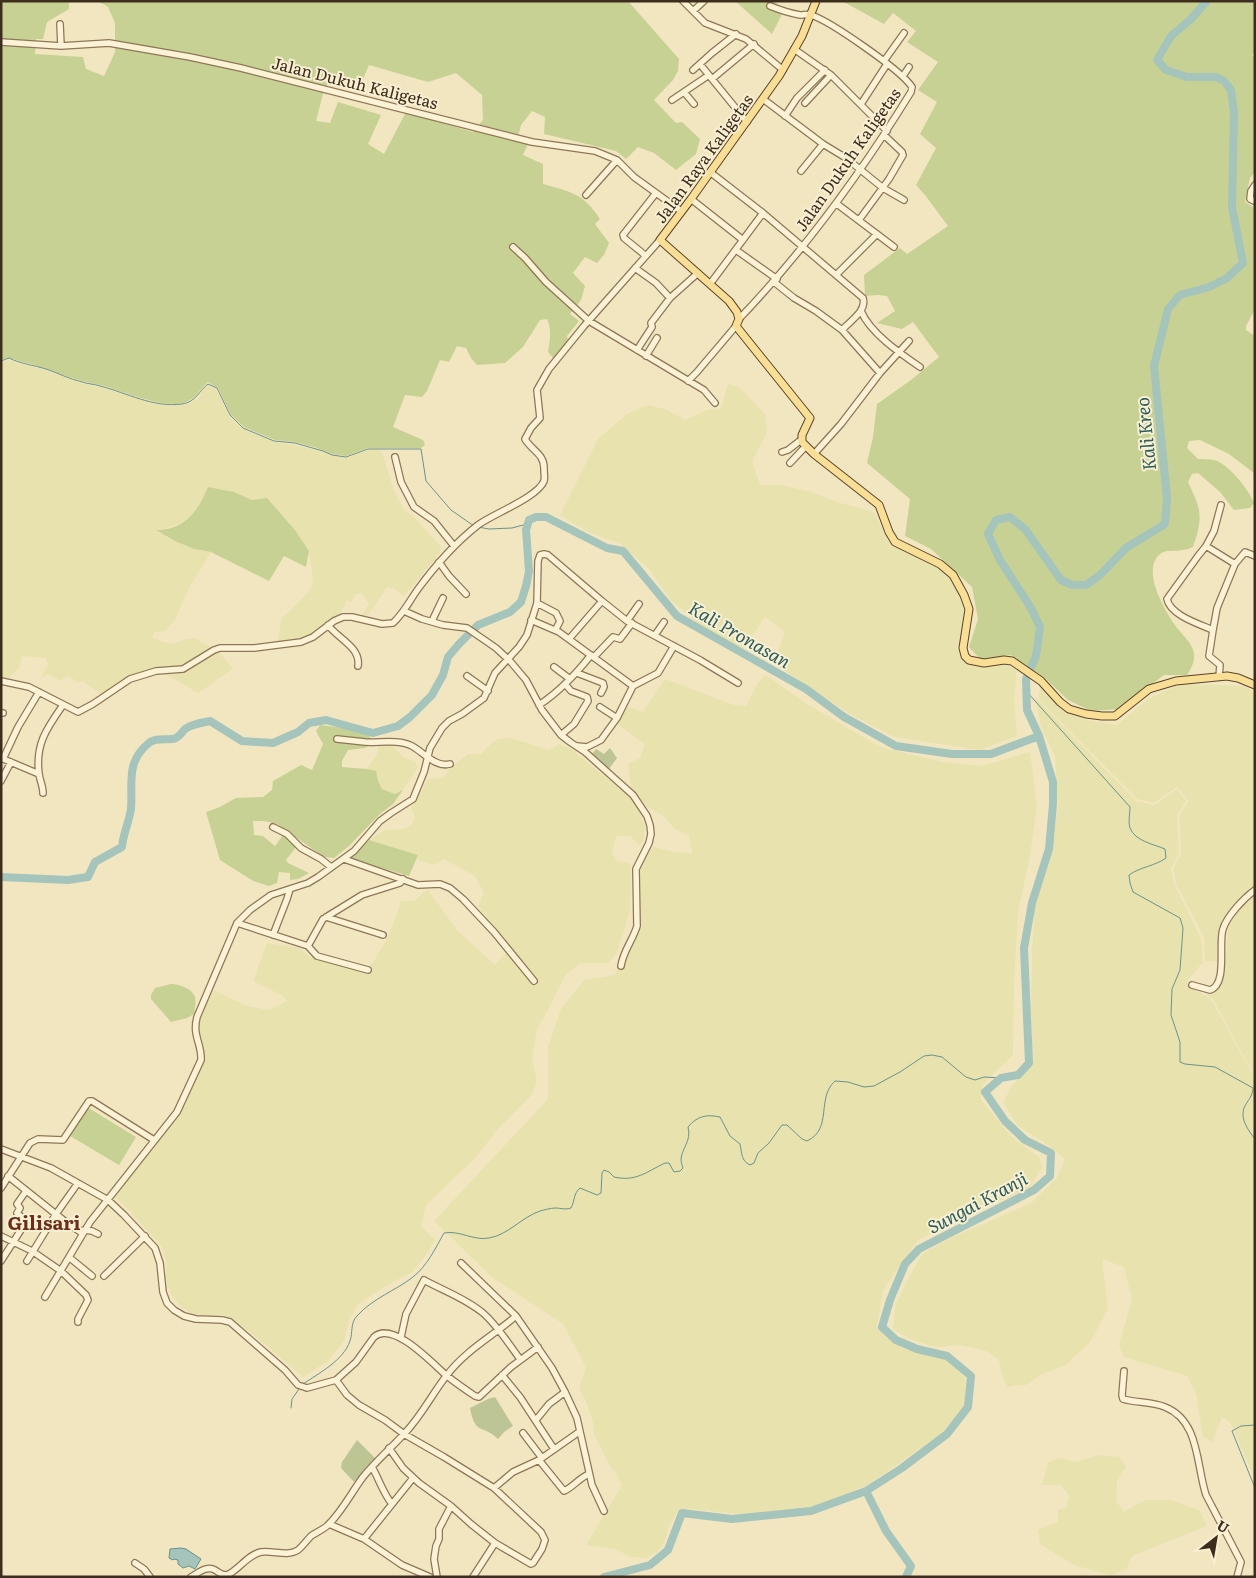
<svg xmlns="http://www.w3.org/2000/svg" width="1256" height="1578" font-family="Literata,serif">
<rect width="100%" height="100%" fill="#f2e6c1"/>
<path fill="#e8e2ae" d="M9,360L17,363L45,370L83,384L100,387L156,404L169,406L185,405L198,399L204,389L208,385L216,389L229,416L243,429L274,442L295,445L323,452L332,456L346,458L368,450L379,449L383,455L393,488L404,510L413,516L441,547L440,553L404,596L395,589L387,587L368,615L361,616L369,605L362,593L356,594L351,602L347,600L340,614L307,638L277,644L282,617L291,610L311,589L313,581L309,551L295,530L267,498L252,500L234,492L203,497L193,515L182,523L157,531L175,541L194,549L211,552L190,586L175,620L165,631L154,632L152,637L163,642L173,644L186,639L194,638L219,652L233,669L198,693L157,669L134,675L101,694L83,681L78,683L69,676L60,681L48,674L40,679L48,665L46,658L22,656L19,668L8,678L1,679V362Z
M728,383L741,389L765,414L767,433L752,461L760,485H782L811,492L837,502L874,512L888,541L936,566L952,579L963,597L967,609L958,648L964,663L983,666L1001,663L1017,670L1014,698L1017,736L980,750L894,737L848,713L773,663L785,632L765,617L743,650L701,626L670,599L649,569L619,543L588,532L560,515L598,439L627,414L647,405L665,409L685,420L709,409L719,410L723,402Z
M766,675L807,704L880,747L942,762L981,766L1030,752L1037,806L1030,855L1018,913L1014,984L1013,1055L983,1084L981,1100L1012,1137L1039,1157L1042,1167L1030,1188L970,1213L918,1240L883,1290L877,1326L901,1348L945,1359L965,1377V1407L939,1435L898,1464L867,1485L834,1499L809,1508L747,1515L690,1509L678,1511L669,1526L665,1540L658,1552L646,1558L631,1557L615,1549L586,1545L622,1485L616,1473L611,1468L593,1432V1422L585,1399L579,1389L586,1367L563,1324L492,1277L434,1221L548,1099V1047L561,1009L584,980L615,975L632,936L638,918V867L649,848L654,847L675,852L692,853L689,836L675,829L663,816L646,806L631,787L628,764L640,758L645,744L617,724L627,707L643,712L665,679L734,705L746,706L757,684Z
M1182,684L1245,686L1255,693V889L1241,898L1222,926L1217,961H1205L1204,937L1176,884L1173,869L1181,853L1179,816L1189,801L1177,787L1154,803L1137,799L1039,700V694L1041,687L1057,703L1086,720L1117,725L1149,698Z
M1035,697L1136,801L1154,805L1177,789L1186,801L1177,815L1179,853L1171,868L1174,884L1201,938L1203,962L1187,981L1188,987L1211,999L1244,1059L1255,1076V1479L1230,1422L1222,1417L1212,1442L1203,1437L1196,1393L1187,1376L1124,1357L1119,1345L1132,1299L1124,1267L1102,1259L1108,1309L1090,1342L1066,1365L1042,1374L1026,1385H1016L1007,1387L1002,1375L999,1360L986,1351L961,1345L934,1347L910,1339L893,1329L895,1306L906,1283L922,1254L951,1238L1031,1203L1057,1178L1065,1159L1048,1145L1018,1126L1003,1103L1011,1087L1028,1067L1032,1044L1031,1006L1032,952L1035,904L1054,836L1058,804L1055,756L1041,727Z
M510,738L549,750L559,744L570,748L631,798L639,811L645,827L643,842L639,845L630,836H616L612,853L617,861L631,864L630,909L624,931L616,954L608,963H581L566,974L547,1012L537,1029L532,1058L537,1081L531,1096L497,1130L476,1157L426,1205L421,1226L435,1240L425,1256L412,1272L384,1287L358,1304L349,1320L344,1341L328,1361L303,1377L249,1331L224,1315L212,1317L191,1313L181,1307L172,1296L165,1279L167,1264L162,1247L125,1206L115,1198L161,1134L172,1122L185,1102L204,1055L199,1039V1013L211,989L247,1006L269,1010L287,1001L283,996L253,981L267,943L299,948L310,957L359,971L372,964L387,939L396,916L401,901H415L427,889L458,931L495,965L511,948L478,906L484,893L475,876L444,859L434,865L421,861L416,859L418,855L369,840L385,830L403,829L411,826L415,817L411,807L423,790L427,779L442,778L453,766L468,754H481L493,742L498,739Z
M390,743L403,757L415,762L418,767L403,790L395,794L382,789L378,781L366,769L377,755L379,744Z
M1255,894V1074L1245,1059L1213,999L1206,995L1219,983L1226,962L1228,929L1245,900Z
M1099,1455L1119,1457L1126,1467L1117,1481L1116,1501L1124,1512L1145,1500H1171L1199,1510L1207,1526L1132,1556L1127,1568L1111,1576L1074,1565L1040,1544L1038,1530L1058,1522V1510L1067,1507L1069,1495L1060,1485H1042L1048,1462L1060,1458L1075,1462Z"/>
<path fill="#c7d194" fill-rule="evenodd" d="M1,1H69V9L47,22L43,39H36L35,54L83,57L86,69L104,76L115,52V23L108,7L98,1H628L679,59L678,71L673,80L654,100L676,123L682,122L700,139L696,154L676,170L654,153L638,147L626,159L616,151L544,134L545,117L532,111L521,125L517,141L528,144L523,155L543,164V184C571,192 583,193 600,219L595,224L609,243L604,255L597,263L585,257L573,273L585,286L581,300L570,314L579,321L567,336L568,341L554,359L548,352C550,340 552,330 547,319L540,320L523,347L505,363L477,365L471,358L466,348L457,346L449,362L440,360L427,391L422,397L405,395L393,427L423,440L425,445L421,448H368L346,456L332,454L314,447L295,442L275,440L244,427L231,415L218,388L208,382C199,390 197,398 186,402C167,410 124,392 104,386C97,384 89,383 82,381C63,376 46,368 27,363C16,361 12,356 1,360ZM369,65L428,82L456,73L482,95L483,120L473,132L414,115L405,114L384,154L368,144L381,115L338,102L330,123L316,121L323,94L330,79L360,86Z
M735,1H774L779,5L782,14L772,34Z
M842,1H1255V52L1252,55L1255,58V172L1250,178L1245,202L1255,208V309L1246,326V330L1255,336V474L1229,454L1200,440L1189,441L1187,448L1198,459C1203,459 1209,459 1214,460C1228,463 1249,490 1254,503L1250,508L1234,510L1220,492L1198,473L1192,474L1188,482C1202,511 1203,517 1193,547C1190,548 1186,550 1182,550C1175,552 1166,549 1160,554C1141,570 1164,609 1175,625C1181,634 1193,643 1194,654C1195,662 1191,669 1187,675H1164L1119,709L1091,711L1068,700L1045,678L1011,655L980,659L969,647L978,619L972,587L931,549L905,536L910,499L867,463L873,437L877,404L911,380L939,357L913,322L902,329L877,323L895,311L887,296L878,295L865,296L864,275L900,248L907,254L948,226L925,195L916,185L936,148L920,134L937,102L918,90L938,62L907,42L916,31L893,13L884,24Z
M208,487L234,492L252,500L267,498L295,530L309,551L306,567L284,556L269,581L211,552L194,549L175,541L156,530C185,530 198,511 208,487Z
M320,725L344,728L369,735L374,743L365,748L348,750L342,761V767L366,769L376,771L378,781L382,789L395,794L403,790L393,804L381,813L349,846L334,858L324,857L277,824L264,821H253L254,835L263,836L275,846L283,835L296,847L286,860L288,863L309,873L298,879L290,880V873L279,872L277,883L269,886L253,881L220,860L206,812L220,807L236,798L263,797L272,790L273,781L301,765L312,770L323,744L316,731Z
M369,840L418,855L409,876L350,859Z
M171,984C179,984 193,989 195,997C196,1002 195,1009 194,1014L187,1018L171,1022L151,999V995L155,988Z
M87,1107L136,1137L119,1165L70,1136Z"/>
<path fill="#bdc594" d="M610,748L617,758L609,769L592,754L596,749L604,754Z
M495,1397L513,1426L504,1432L498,1439C483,1424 475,1436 470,1408L488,1399Z
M357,1440L376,1459L354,1482L341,1468L342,1462Z"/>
<path fill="#a4c4bc" stroke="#6a938b" d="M181,1548L186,1549L201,1559L195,1569L189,1566L183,1568L178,1564V1560L174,1559L173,1560L169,1558L170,1549Z"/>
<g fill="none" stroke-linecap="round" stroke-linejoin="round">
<path stroke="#6a938b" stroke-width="1" d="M1,361L9,358C21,364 33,365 46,369C58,373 69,379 82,382C88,384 94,384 100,386C127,393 154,408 182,404C196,402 199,391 208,384L217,388L230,415L243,428L274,441L295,443L323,451L332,455L346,457L368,449H421L426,481L451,510L474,526
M478,527L489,529L512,528L527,524
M1027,692L1130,807C1130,813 1128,822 1130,828C1135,841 1153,844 1165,849L1166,858C1155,866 1140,867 1129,875L1130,883L1133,892L1180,918L1183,928L1180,970L1172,989L1171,1015L1180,1042V1062L1185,1064L1215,1067L1253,1088C1253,1096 1247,1101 1244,1108C1240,1119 1248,1130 1255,1139
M303,1384C319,1373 343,1361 350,1341C353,1333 350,1323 357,1316C373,1298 395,1291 413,1277C427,1266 435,1249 444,1233C460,1230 473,1241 489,1238C508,1235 522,1217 540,1211C544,1210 551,1208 555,1208C561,1208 565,1210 571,1208C575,1201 573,1194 580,1188L597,1195L601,1193L602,1173L604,1170L609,1172L614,1177C636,1182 646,1172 665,1163H669L674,1172L680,1171L683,1168C682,1165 681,1162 681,1160C681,1149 692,1141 688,1127C697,1116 707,1114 720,1117L730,1136L740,1144C742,1153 741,1161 750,1165L754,1163L758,1153L769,1143L782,1125H787L802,1139L807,1141C833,1129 816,1098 835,1081L848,1082L864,1087L874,1086L900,1072L924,1056L932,1055L942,1057L966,1077L975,1080L984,1077L1001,1078
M291,1408L292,1399L299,1389
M1255,1425L1241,1426L1232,1431L1255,1488"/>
<path stroke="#a4c4bc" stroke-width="8" d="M1,877L68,880L88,877L95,862L122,847C123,834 129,822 131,809C133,782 125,762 150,742C158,737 169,741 176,738C180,736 182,732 185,729C192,724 201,723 210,721L242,741L273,743L298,732L309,723L326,720L373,733L398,726L410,717L432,695L443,675L448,657L459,644L478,625L510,612L521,602L526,586L529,571L526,530L529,520L536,517H546L607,548L623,551L677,616L806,689L844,717L896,746L952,754H991L1039,736
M866,1491L886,1531L911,1566L906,1577
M604,1577L650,1565L668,1550L682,1513L732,1519L811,1511L866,1491L902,1468L947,1434L968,1407L971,1376L947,1356L917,1349L896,1340L882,1327L890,1300L905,1264L919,1249L1034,1190L1050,1176L1051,1153L1025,1140L1005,1121L985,1092L1001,1078L1018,1075L1029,1063L1024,948L1032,903L1049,849L1053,804V782L1039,736L1027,710L1026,679L1036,656L1040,627L1031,608L1000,560L988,534L996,520L1010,517L1025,529L1061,580L1072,585H1086L1100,575L1126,548L1165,524L1167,498L1154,366L1168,309L1180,295L1209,287L1227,278L1243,263L1232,207L1234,112L1231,90L1224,81L1216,77H1187L1166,70L1157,60L1171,36L1190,20L1207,1"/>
<g stroke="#8e7657" stroke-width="8">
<path id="minor" d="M683,1L705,23L746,39L783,70
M693,11L704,1
M60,24L61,46
M1,42L61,46L109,43L190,57L241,68L532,142L595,151L617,160L634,177L681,211
M794,49L831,75L887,131
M884,61L904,33
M700,64L712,79L754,44
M693,70L712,53L736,34
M903,76L909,67
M712,79L747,122
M684,92L694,104
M763,99L823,144L846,158L883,188L904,200
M672,100L709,75
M805,103L831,75
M861,104L887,64
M785,116L797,98L825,70
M801,171L823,144
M710,172L763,213L863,298C867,311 850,321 842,330
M1255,185L1251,191L1250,199L1254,201L1255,200
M586,195L617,160
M691,199L743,240
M837,204L894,247
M859,220L889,179L903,155L902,152L884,135
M513,247L525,258L546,282L589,321L704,390L715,403
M736,250L777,279
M646,256L624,238L623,235L656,193
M635,268L656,283L670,298
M836,275L877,234
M774,282L794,298L816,311L842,330L880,373
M710,284L763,213
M861,311C870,333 901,354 920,367
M739,319C805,250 861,173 911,92L912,87C901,70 830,21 811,15C808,14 803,15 800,15C789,13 780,10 770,6
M637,350L652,327L651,323L670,298L698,273
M646,356L657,338
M688,381L697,372L736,326
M782,452L788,450L801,440
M814,454L841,424L880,373L909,341
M395,457L401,482L414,507L434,521L454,546
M790,463L806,446
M1206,546L1214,531L1221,505
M439,562L449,576L466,594
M537,603L556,613L560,621L556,629
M404,611L422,619L443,625L467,628L496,648L510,661L526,680L542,710L561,735L570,742L585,752L633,795L647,816L650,825L651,834L649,843L636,869L637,926C633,940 623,951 621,966
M531,620L559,632L633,686
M432,621L443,598
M627,621L639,604
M328,625C337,638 361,647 358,666
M1213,630L1217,608L1235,564
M655,635L664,622
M569,639L602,601
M594,657L613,637L620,639L632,623
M554,667L570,679
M577,673L603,683L604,687L601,693
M467,676L488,691
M1219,677L1220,665L1209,656L1213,630C1199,624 1170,615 1167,599L1198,556L1206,546L1235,564L1245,552L1255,556
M1,681L29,687L78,712L93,704L130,679L156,671L183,669L214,650L220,648H254L301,642L313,637L334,621L343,617H352L382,624L393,623C404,613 410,600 418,589C435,566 455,543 478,525C493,514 538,497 544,481C545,477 544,474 544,470C545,454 532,451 525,439L531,428L540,418L537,390L549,369L584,326L660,240
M539,705C559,692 576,674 591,655
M600,707L617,718
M1,713H3
M561,735L574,724L588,701L587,697L571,691L565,684
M337,739C347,740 356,741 365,742C380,743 398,739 412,746C423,752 436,768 450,764
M577,746L587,747L601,740L617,718L633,686L658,673L674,646
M1,758L39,774
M3,759L18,727L39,692
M1,781L11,762
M43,793C43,786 40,781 39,774C35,744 47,728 63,705
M273,827L287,834L301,848L321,859L331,867
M344,859L418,885L440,884L450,888L463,899L494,932L534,981
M326,917L383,935
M237,923L308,946L317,956L368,970
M273,935L287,899L290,889
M308,946L323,919L362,895L400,883L403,879
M1192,985L1210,990C1228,985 1218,943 1223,929C1227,916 1244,898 1255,890
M1,1149L51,1168L108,1200L124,1215L155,1248L160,1263L163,1292L167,1303L174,1310L184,1316L196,1319L222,1320L230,1322L285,1370L298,1385L307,1388L336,1380L356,1362L374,1337C393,1320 433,1364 447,1376C456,1383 466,1390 475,1396L479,1397L511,1367L538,1347
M8,1176L67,1223L82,1233
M1,1188L30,1143L38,1139L63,1140L89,1101H92L154,1140
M84,1230L92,1231L98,1234
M1,1236L32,1251L61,1271L86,1295L88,1300L78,1319V1322
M70,1258L92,1276
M1,1261L26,1222L25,1220L17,1213L20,1208L17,1204L26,1191
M27,1261L56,1214L78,1183
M461,1263L516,1316L552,1368L565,1392L577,1418L592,1485L604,1511
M104,1276L145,1236
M45,1297L90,1222L177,1112L201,1060C202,1044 192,1036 197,1017L237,923L250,910L271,895L308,883L318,877L354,851L380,821L391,813L413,799L424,772L430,748L442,728L449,721L462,714L484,698L495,673L519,647L527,635L537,603L538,561L540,555L544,554L548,555L602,601L627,621L700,660L738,683
M401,1337L406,1314L424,1280C444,1291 465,1298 483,1313C497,1325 508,1343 520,1359
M1124,1371L1122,1395L1123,1399C1136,1403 1151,1401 1165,1407C1200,1421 1196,1465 1206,1495L1241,1562L1237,1577
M502,1375L520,1397L554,1449
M336,1380L347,1395L359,1405L385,1420L404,1434L444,1457L494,1488L541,1532L545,1540L542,1549L533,1563L531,1564L495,1543L471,1524L451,1506L419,1483L403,1468L389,1448
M536,1420L549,1404L565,1392
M523,1433L542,1458
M539,1460L564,1491C572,1488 579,1478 589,1474
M372,1467C379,1479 383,1493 392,1504
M494,1488L513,1472L539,1460L579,1432
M329,1524L364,1539L402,1565L430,1577
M364,1539L413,1478
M135,1563L144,1569L150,1577
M191,1577C198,1573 207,1565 215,1570C220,1573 221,1575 227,1575C239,1570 247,1555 261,1552C273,1550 287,1557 298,1550C303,1546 307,1540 311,1536C317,1532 322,1530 327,1526C342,1512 351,1493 363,1477C376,1461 391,1448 405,1433C422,1415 432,1394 447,1375C466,1350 493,1336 516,1316
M437,1577L434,1559L436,1546L439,1539V1529L451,1506
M473,1577L495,1543"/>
</g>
<g stroke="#5b442b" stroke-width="9">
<path id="major" d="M816,1L802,36L779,76L691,199L660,240L729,301L737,312L739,319L736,326L810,418L802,435V442L814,454L879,505L889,532L895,542L940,564L953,575L964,595L969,609L963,648L965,656L969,660L984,663L1004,660L1012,661L1041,681L1060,702L1069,709L1086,714L1102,716H1115L1149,689L1176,681L1227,676L1238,678L1255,685"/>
</g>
<use href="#minor" stroke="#fcf2d5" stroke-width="5.5"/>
<use href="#major" stroke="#f9de96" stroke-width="7"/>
</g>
<g text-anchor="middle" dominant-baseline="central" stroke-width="4" stroke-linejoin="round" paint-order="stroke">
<g font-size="16" fill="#3c2d1c" stroke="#f9efd2">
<text transform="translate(355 82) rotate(14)">Jalan Dukuh Kaligetas</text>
<text transform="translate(703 158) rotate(-54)">Jalan Raya Kaligetas</text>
<text transform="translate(847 159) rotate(-55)">Jalan Dukuh Kaligetas</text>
</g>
<g font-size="18" font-style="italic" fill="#2a5d5c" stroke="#f9efd2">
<text transform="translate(1145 434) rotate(-96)">Kali Kreo</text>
<text transform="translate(740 634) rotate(30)">Kali Pronasan</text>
<text transform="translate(977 1202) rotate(-28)">Sungai Kranji</text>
</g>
<g font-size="19" font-weight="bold" fill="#6d2d18" stroke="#f9efd2">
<text x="44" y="1222">Gilisari</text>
</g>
</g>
<rect width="1256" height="1578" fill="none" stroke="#3c2d1c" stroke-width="5"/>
<g transform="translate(1216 1538) rotate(31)" stroke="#f9efd2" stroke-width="4" paint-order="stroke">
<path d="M0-4L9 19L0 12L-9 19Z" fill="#3c2d1c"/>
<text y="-8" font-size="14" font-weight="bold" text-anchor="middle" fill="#3c2d1c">U</text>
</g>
</svg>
